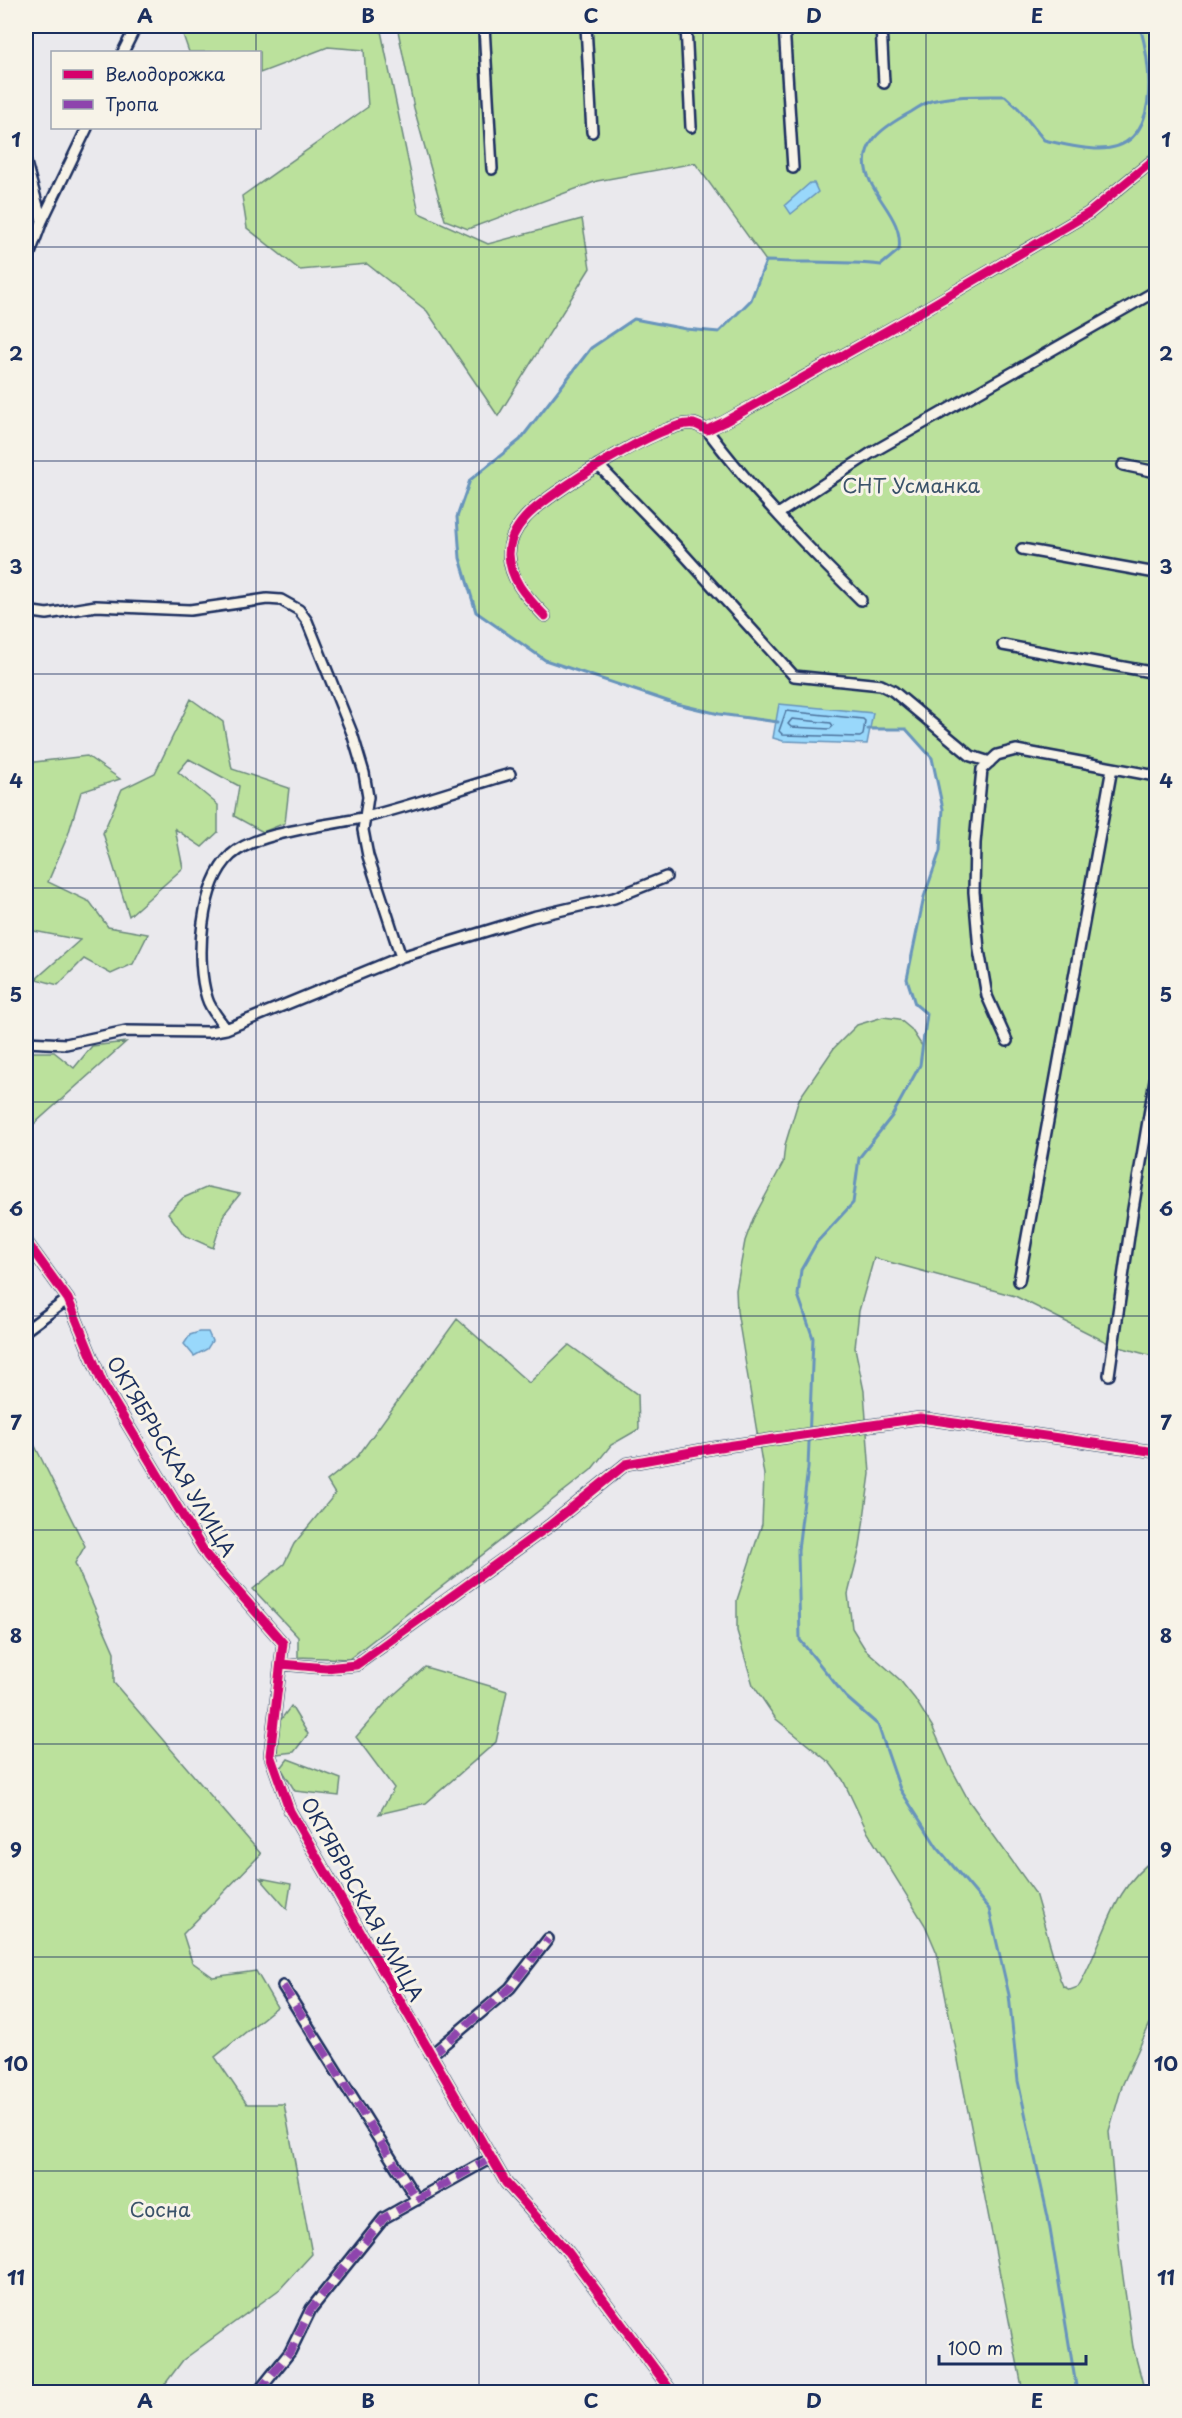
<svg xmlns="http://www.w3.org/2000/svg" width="1182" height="2418" font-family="'Playpen Sans',sans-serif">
<rect width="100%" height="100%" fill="#eae9ed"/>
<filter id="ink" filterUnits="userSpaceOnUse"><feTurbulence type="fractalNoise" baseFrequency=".0167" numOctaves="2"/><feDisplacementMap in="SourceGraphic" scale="12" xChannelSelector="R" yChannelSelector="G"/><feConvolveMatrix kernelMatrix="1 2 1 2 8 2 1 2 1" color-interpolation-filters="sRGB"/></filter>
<g filter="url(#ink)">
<path fill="#bbe19c" stroke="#6b887d" stroke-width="1.5" d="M180,26H380L419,213L488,244L582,219L590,268L498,416L427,311L367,264L300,270L247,228L242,196L368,107L364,50L328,47L260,73V52H189Z
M397,26H1156V1357L1112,1345L1015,1296L874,1258L859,1311L855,1348L864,1391L870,1474L860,1547L848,1594L852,1628L865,1649L899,1679L915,1699L932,1726L949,1764L969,1801L1035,1893L1060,1979L1063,1986L1070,1990L1078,1987C1105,1943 1110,1888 1156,1858V2010L1122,2086L1109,2131L1120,2256L1133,2347L1145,2392H1023L937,1953L925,1925L868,1833L843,1780L830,1763L776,1719L753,1685L737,1631V1600L762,1524L764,1475L737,1311L736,1290L745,1241L753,1219L783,1163L785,1145L799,1099L834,1048L857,1025L883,1017L899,1019L911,1029L922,1046L927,1015L915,1004L907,979L924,897L940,851L943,809L932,758L906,729L845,728L780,722L719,714L673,703L545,660L476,612L460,558L457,517L470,480L520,440L591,348L634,319L685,329L719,332L751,300L766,261L695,163L597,181L468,229L445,220L414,108Z
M191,699L223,722L232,769L289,788L285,823L263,832L234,816L239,786L189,759L178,772L218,805V832L202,847L175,829L183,868L129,916L103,833L122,789L155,773Z
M87,756L120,779L81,792L68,835L48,882L90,902L108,927L148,934L133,964L111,974L84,959L58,985L36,979L80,940L34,931L26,937V908L32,903L26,893V763Z
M126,1042L26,1131V1052H54L74,1068L92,1046Z
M208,1187L240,1194L224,1214L213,1248L184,1235L168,1213L183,1198Z
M457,1319L529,1383L569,1345L638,1395L639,1429L611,1445L591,1470L349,1659L298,1657V1637L253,1589L284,1564L294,1544L335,1494L327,1481L358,1456Z
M26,1428L85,1546L75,1563L114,1652V1683L261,1854L183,1934L192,1962L213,1977L256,1971L277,2007L215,2057L247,2104H284L312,2254L280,2289L183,2360L159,2392H26Z
M425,1667L507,1691L496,1742L426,1803L379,1814L394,1788L356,1737L388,1700Z
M291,1706L308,1734L294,1752L277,1754L279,1722Z
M288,1759L341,1779L339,1796L295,1791L281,1768Z
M260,1878L291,1884L287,1909Z"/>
<path fill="#99d8fb" stroke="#6794bc" stroke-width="1.5" d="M810,183H814L818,192L791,214L785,205Z
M779,704L873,713L867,744L783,741L773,738Z
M199,1332H208L212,1341L207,1349L194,1356L184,1344L190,1335Z"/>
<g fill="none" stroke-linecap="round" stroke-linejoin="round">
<path stroke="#4d739d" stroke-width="1.5" d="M786,711L863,719L865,721L863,735L860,737L783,735L779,731Z
M792,719L831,723L833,726L830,729L791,727L788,724Z"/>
<path stroke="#6794bc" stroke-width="3" d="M778,722L719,714L673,703L545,660L476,612L460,558L457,517L470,480L520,440L591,348L634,319L686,329L719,332L751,300L766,261C805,263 842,261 881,265L899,250C903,222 881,205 870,181C853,145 885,126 911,112C918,108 924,103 931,101C955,95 981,96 1005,96L1018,108L1044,140C1062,144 1081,149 1099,149C1163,149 1151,66 1140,26
M868,729H906L932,758L943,809L940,851L924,897L907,979L915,1004L927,1014L920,1065L892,1116L859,1158L853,1203L817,1242L801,1270L798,1295L813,1338L808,1468L798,1550L800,1640L846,1697L878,1725L900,1789L937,1847L989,1909L1009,1995L1018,2081L1048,2217L1077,2392"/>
<g stroke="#1b2f5e" stroke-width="14">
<path id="minor" d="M484,26L492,169
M586,26L592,132
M686,26L691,127
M784,26L793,168
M881,26L884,83
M123,52L136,26
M26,163L42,221
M26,264L42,221L87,128
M707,430C753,491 806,546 861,600
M598,465L669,538L794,676L881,685L893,691L971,756L990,762
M1123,465L1156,472
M778,514L871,453L1156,291
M1022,549L1156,573
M26,611L47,614L96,606L190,610L267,599L281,600L299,610L307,621L352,733L364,773L368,797L363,830L368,856L401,957
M545,616C528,598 510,581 509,554C509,540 516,528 525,518C545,495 667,418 694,424C698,425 703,428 707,430L724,422L922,311L1089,213L1156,158
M1003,645L1156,673
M226,1029C220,1020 210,1009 207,998C195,961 200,884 231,855C258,831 329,826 366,817C414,805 462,788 510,774
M1007,1041L987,996L979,950L974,892L975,843L982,769L997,755L1016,750L1156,776
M26,1042L66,1044L126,1031L209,1032L226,1029L401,957L532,917L614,898L666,877
M26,1241L68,1299L102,1382L207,1556L283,1643L270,1755L290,1811L506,2183L568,2252L672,2392
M1019,1281L1112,768
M26,1330L68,1299
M1109,1375L1132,1215L1156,1074
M281,1664L326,1668L356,1665L549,1526L626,1464L713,1448L920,1418L1156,1452
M283,1986L417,2200
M431,2055L510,1988L548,1939
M258,2392L290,2352L311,2309L384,2218L491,2158"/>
</g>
<use href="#minor" stroke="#f7f3e8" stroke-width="9"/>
<path stroke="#8e44ad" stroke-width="8" stroke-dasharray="15 8" stroke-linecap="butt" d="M283,1986L417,2200
M431,2055L510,1988L548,1939
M258,2392L290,2352L311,2309L384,2218L491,2158"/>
<g stroke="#f7f3e8" stroke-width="13">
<path id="cycleway" d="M545,616C528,598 510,581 509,554C509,540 516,528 525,518C545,495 667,418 694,424C698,425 703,428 707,430L724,422L922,311L1089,213L1156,158
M26,1241L68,1299L102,1382L207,1556L283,1643L270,1755L290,1811L506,2183L568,2252L672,2392
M281,1664L326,1668L356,1665L549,1526L626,1464L713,1448L920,1418L1156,1452"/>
</g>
<use href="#cycleway" stroke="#d6006c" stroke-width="9"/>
</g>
</g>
<path fill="none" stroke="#1b2f5e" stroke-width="1.5" stroke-opacity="0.55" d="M256,26V52M479,26V2392M703,26V2392M926,26V2392M256,128V2392M26,247H1156M26,461H1156M26,674H1156M26,888H1156M26,1102H1156M26,1316H1156M26,1530H1156M26,1744H1156M26,1957H1156M26,2171H1156"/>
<g text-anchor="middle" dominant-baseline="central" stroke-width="6" stroke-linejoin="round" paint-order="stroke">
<g font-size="20" fill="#3b536a" stroke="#f7f3e8">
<text x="911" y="485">СНТ Усманка</text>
<text x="160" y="2209">Сосна</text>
</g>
<g font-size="20" fill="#1b2f5e" stroke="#f7f3e8">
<text transform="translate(172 1456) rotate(59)">ОКТЯБРЬСКАЯ УЛИЦА</text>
<text transform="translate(363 1899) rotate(61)">ОКТЯБРЬСКАЯ УЛИЦА</text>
</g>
</g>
<rect width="1182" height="2418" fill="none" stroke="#f7f3e8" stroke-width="66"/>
<rect x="51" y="51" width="210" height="78" fill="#f7f3e8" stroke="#9fa5b1" stroke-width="1.5"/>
<rect x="63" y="70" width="30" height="9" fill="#d6006c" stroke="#9fa5b1" stroke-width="1.5"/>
<text x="105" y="81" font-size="18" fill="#1b2f5e">Велодорожка</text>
<rect x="63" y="100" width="30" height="9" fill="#8e44ad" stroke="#9fa5b1" stroke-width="1.5"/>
<text x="105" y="111" font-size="18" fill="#1b2f5e">Тропа</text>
<path d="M939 2355v9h147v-9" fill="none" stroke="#1b2f5e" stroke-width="3"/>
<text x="948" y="2355" font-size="18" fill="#1b2f5e" stroke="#f7f3e8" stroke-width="4.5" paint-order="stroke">100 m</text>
<rect x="33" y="33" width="1116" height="2352" fill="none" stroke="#1b2f5e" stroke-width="2"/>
<g font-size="20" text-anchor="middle" font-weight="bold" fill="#1b2f5e">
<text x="145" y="23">A</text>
<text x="368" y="23">B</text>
<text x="591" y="23">C</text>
<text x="814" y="23">D</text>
<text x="1037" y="23">E</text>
<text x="16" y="147">1</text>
<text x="1166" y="147">1</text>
<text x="16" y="361">2</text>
<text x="1166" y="361">2</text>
<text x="16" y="574">3</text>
<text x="1166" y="574">3</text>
<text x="16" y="788">4</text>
<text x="1166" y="788">4</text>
<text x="16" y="1002">5</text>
<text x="1166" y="1002">5</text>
<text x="16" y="1216">6</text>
<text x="1166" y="1216">6</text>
<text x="16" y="1430">7</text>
<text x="1166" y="1430">7</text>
<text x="16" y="1643">8</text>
<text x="1166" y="1643">8</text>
<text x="16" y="1857">9</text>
<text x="1166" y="1857">9</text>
<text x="16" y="2071">10</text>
<text x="1166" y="2071">10</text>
<text x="16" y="2285">11</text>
<text x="1166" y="2285">11</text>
<text x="145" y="2408">A</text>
<text x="368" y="2408">B</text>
<text x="591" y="2408">C</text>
<text x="814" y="2408">D</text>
<text x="1037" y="2408">E</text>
</g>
</svg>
